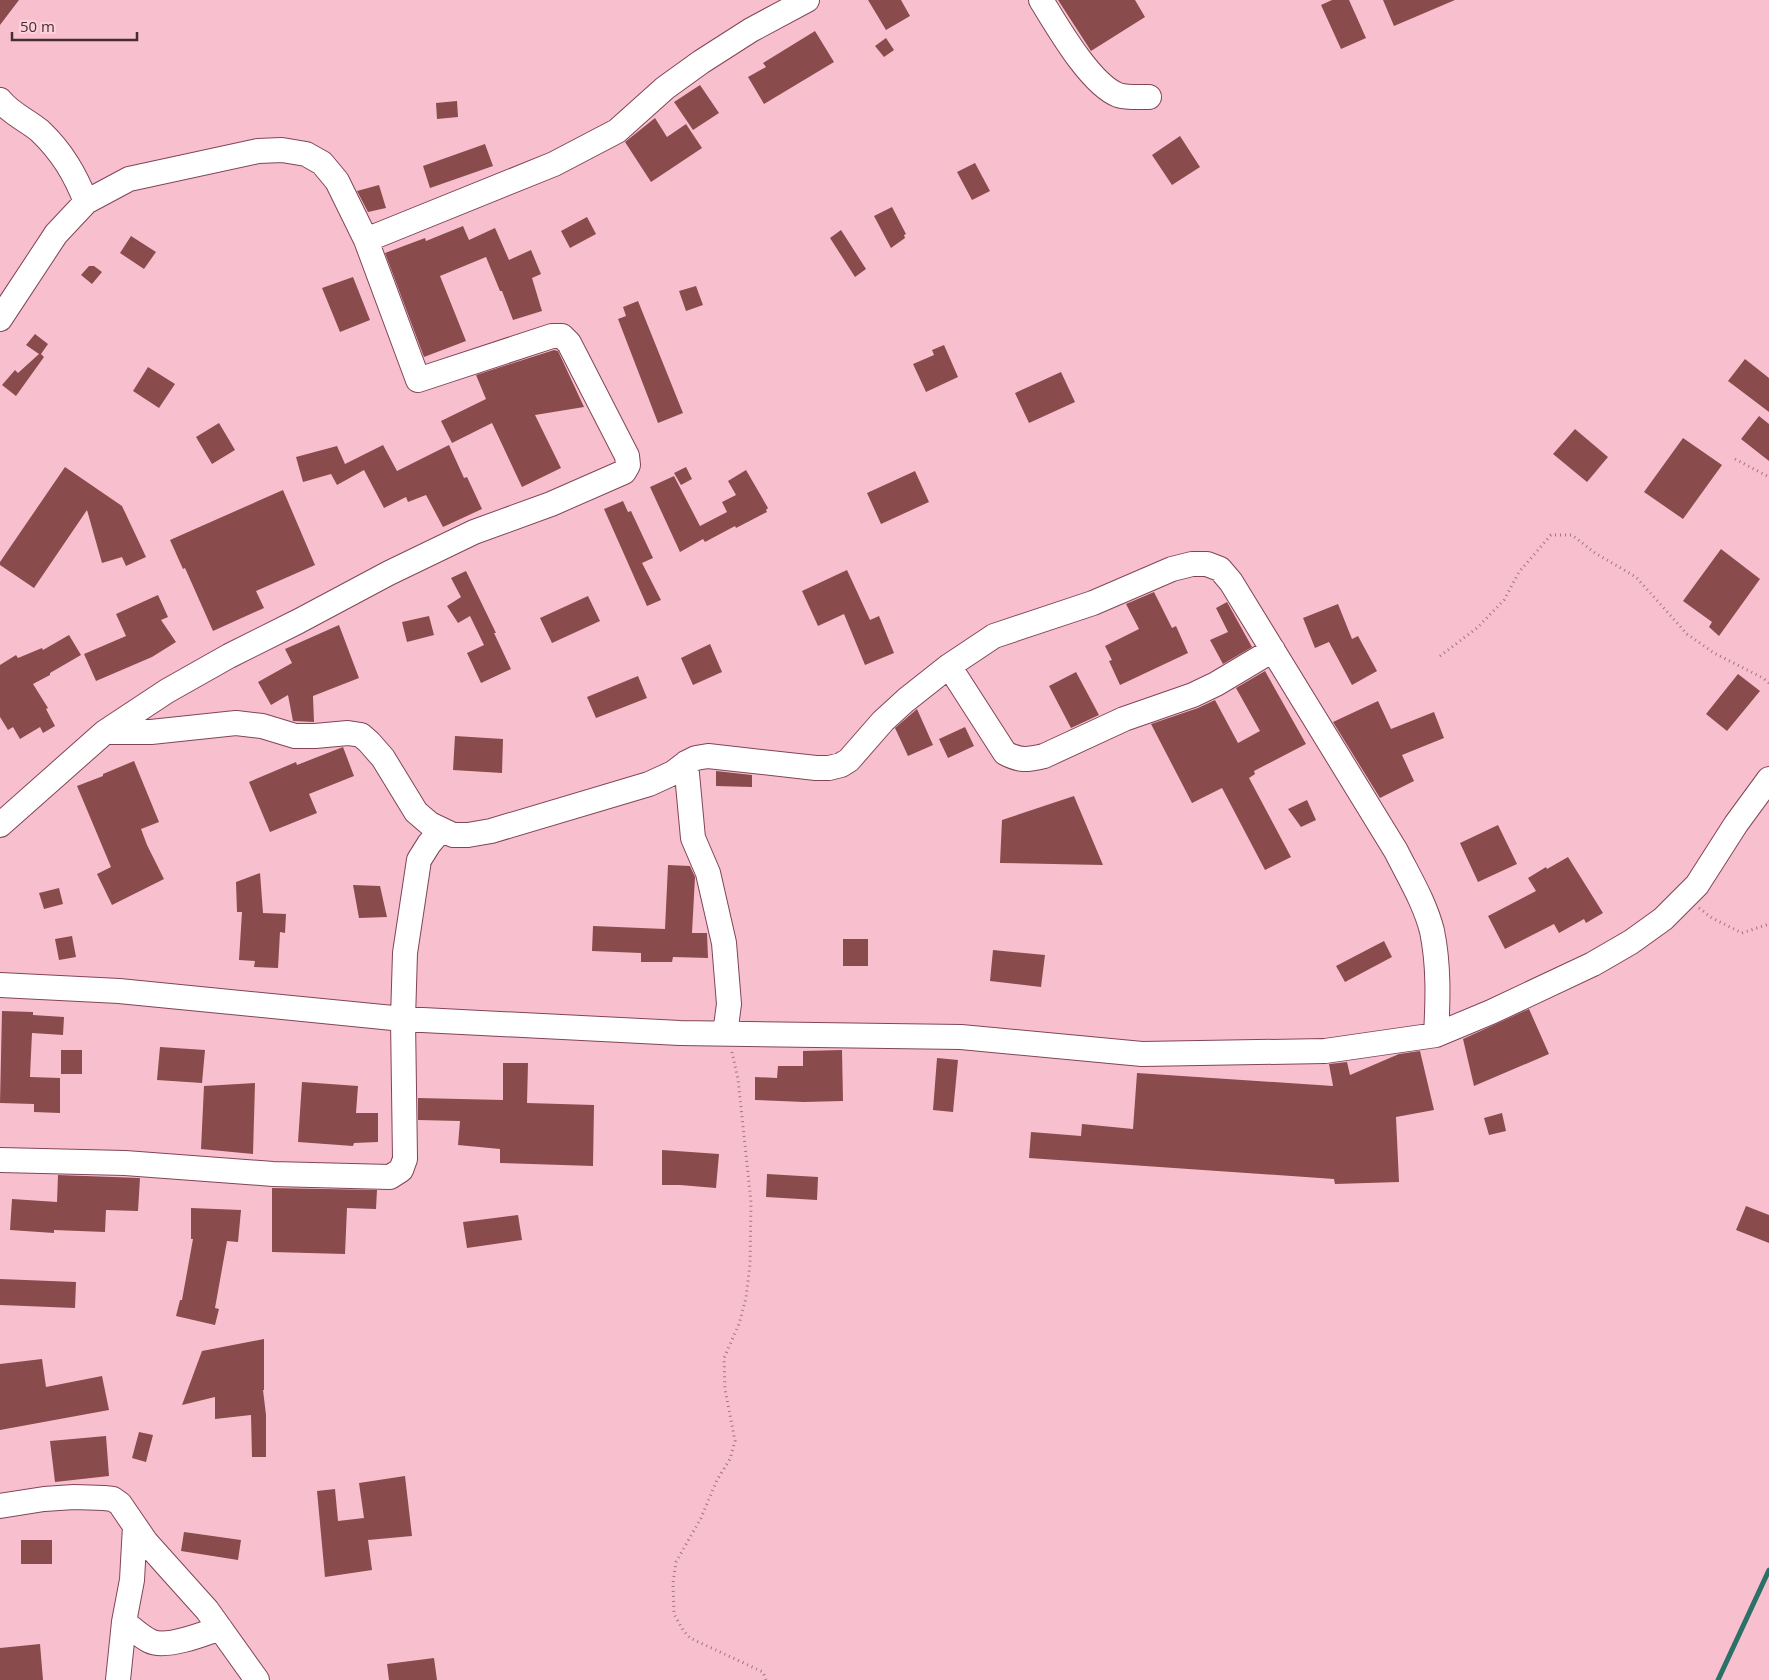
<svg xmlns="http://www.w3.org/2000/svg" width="1769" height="1680" font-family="'Open Sans',sans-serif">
<rect width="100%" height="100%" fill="#f8c0cf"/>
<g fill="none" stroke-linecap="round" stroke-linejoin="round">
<path stroke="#2c7168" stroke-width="5" d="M1718,1680L1769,1570"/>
</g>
<path fill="#894b4b" d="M0,0H19L0,25Z
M868,0H901L910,16L886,30Z
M1058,0H1135L1145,17L1091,51Z
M1332,0H1349L1366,38L1341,49L1321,5Z
M1383,0H1455L1394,26Z
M815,31L834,62L764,104L748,77L766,67L763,63Z
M886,38L894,50L884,57L875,46Z
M700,85L719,113L693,130L674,102Z
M457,101L458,117L437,119L436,103Z
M655,118L667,137L686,124L702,148L651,182L625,142Z
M1180,136L1200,167L1172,185L1152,155Z
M485,144L493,166L430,188L423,166Z
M975,163L990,191L972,200L957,172Z
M379,185L386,208L368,212L357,191Z
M892,207L906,234L904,235L905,238L891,248L874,216Z
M587,217L596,234L570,248L561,231Z
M463,226L469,240L495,228L509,260L531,250L541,274L532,278L542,311L513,320L502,291H500L486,257L440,276L466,341L424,357L385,253L425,238L426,241Z
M841,230L866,269L855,277L830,238Z
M131,236L156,252L144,269L120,253Z
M89,266H94L102,272L92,284L81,275Z
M353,277L370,320L340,332L322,288Z
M696,286L703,305L686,311L679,291Z
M638,301L683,413L658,423L618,319L626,316L623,307Z
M35,334L48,344L41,354L44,357L16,396L2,385L15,370L18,373L39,354L26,345Z
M944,345L958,377L926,392L913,364L934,355L932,350Z
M554,350L558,351L584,407L535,415L561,468L522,487L492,423L452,443L441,421L486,399L476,375Z
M1745,359L1769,378V412L1728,381Z
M148,367L175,384L159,408L133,391Z
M1061,372L1075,402L1029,423L1015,393Z
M1759,416L1769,424V461L1741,439Z
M219,423L235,450L212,464L196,437Z
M1575,429L1608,457L1587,482L1553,454Z
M1683,438L1722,465L1683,519L1644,492Z
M383,445L397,471L449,445L464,478L467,477L482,509L443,527L426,495L408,502L406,497L384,508L364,470L337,485L331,474L303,482L296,457L337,446L345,464Z
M65,467L122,506L146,557L126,566L122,557L102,563L87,510L34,588L0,565V562Z
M686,467L692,479L681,485L674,473Z
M746,470L768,508L766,510L767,512L736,528L735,526L705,542L703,539L680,552L650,487L674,476L700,526L727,512L722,502L736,495L728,481Z
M915,471L929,502L881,524L867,493Z
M283,490L315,565L256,591L264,608L213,631L185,568L183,569L170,540Z
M623,501L628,512L631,511L653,558L642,563L661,600L647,606L604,509Z
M1721,549L1760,579L1719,636L1709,627L1712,622L1683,601Z
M847,570L870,620L879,616L894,653L865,665L844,614L818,626L802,591Z
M466,571L496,633H494L511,669L481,683L467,653L484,645L470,616L458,623L447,606L461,597L451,578Z
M1154,592L1172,628L1176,626L1188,653L1120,685L1109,661L1112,660L1105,646L1139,629L1126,604Z
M158,595L168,617L161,620L176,642L152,657L96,681L84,654L126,636L116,614Z
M588,596L600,621L552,643L540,618Z
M1227,602L1252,647L1223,664L1210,640L1228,632L1216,608Z
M1338,604L1352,639L1358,636L1377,671L1352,685L1329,642L1315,648L1303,618Z
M429,616L434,635L407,642L402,622Z
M339,625L359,678L313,696L314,722L293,721L288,695L271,705L258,682L292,663L285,649Z
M69,635L81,655L50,673V675L33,684L48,708L46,709L55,726L43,733L40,727L20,739L13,727L8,730L0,717V665L16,655L18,658L42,648L43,650Z
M710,644L722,672L693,685L681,658Z
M1265,671L1306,744L1254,771L1255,774L1249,778L1291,857L1265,870L1222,788L1192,803L1151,724L1198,708L1215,700L1238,743L1260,731L1236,688Z
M1076,672L1099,715L1071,728L1049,686Z
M1738,674L1760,691L1727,731L1706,714Z
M638,676L647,698L596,718L587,697Z
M1378,701L1391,729L1434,712L1444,738L1402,755L1414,781L1380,798L1333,722Z
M917,709L933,745L908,756L895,728Z
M965,727L974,746L948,758L939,739Z
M455,736L503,739L502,773L453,770Z
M343,747L354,776L309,794L317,813L270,832L249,782L296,762L297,765Z
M134,761L159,822L141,829L147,845L164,879L112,905L97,874L111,867L77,786L103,776V774Z
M716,771L752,775V787L716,786Z
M1074,796L1103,865L1000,863L1002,820Z
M1307,800L1316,820L1301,827L1288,809Z
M1498,825L1517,864L1478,882L1460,843Z
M1568,857L1603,913L1586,923L1584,919L1559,933L1554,924L1505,949L1488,916L1536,891L1528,878L1546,867L1547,869Z
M668,865L690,866L695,877L692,933H707L708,958L673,957L672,962H641V953L592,951L593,926L665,929Z
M260,873L263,913L286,914L285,933L280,932L278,968L254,967L255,961L239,960L242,912H237L236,882Z
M353,885L380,886L387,917L359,918Z
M59,888L63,904L44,909L39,893Z
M72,936L76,957L59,960L55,939Z
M843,939H868V966H843Z
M1384,941L1392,957L1345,982L1336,966Z
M993,950L1045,955L1041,987L990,981Z
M1529,1009L1549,1054L1474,1086L1463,1039Z
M2,1011L33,1012V1015L64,1017L63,1035L32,1033L30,1076V1077L60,1078V1113L34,1112V1104L0,1103Z
M160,1047L205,1050L202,1083L157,1080Z
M61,1050H82V1074H61Z
M842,1050L843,1101L804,1102L755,1100V1077L777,1078L778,1066H803V1051Z
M1420,1051L1434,1110L1396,1117L1399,1182L1335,1184L1334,1179L1029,1158L1031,1132L1081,1136L1082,1124L1133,1129L1137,1073L1333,1086L1329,1064L1347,1062L1350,1075L1399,1054Z
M937,1058L958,1060L953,1112L933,1110Z
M503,1063H528L527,1103L594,1105L593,1166L500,1163V1149L458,1145L460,1121L418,1120V1098L503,1100Z
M302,1082L358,1086L356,1113H378V1142L354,1143L353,1146L298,1142Z
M255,1083L253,1154L201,1149L204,1086Z
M1502,1113L1506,1131L1489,1135L1484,1118Z
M662,1150L719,1154L716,1188L680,1185H662Z
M767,1174L818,1177L817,1200L766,1197Z
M58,1175L140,1178L138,1211L106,1210L105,1232L54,1230V1233L10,1230L12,1199L57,1202Z
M272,1188L377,1190L376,1209L347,1208L345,1254L272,1252Z
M1746,1206L1769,1215V1243L1736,1230Z
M191,1208L241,1210L238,1242L227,1241L215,1308L219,1309L215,1325L176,1316L180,1300H182L193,1239H191Z
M518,1215L522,1240L467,1248L463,1222Z
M0,1279L76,1282L75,1308L0,1305Z
M264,1339V1390H263L266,1415V1457H252L251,1415L215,1419V1397L182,1405L202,1351Z
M42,1359L46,1387L102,1376L109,1410L0,1430V1364Z
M139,1432L153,1435L146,1462L132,1458Z
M106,1436L109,1476L55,1482L50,1441Z
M405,1476L412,1536L368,1540L372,1570L325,1577L317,1491L335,1489L338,1521L364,1518L359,1483Z
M184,1532L241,1540L238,1560L181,1551Z
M21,1540H52V1564H21Z
M40,1644L43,1680H0V1648Z
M434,1658L437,1680H389L387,1664Z"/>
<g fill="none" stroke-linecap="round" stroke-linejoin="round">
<g stroke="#804557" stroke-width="26">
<path id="minor" d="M1041,0C1057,26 1090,84 1118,95C1128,98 1139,97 1149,97
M0,100C11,114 27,120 40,131C62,152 75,174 86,202
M366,240L554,164L617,131L665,88L701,62L751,30L807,0
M0,319L56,234L86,202L129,179L258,151L282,150L306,154L322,163L337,181L366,240L418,380L552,336H562L569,343L627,456L628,465L624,472L551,504L474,532L389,573L299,621L229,656L167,691L105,732L0,825
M949,666L1005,753C1020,761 1027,760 1044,756L1124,719L1193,695L1216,684L1273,650
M105,732H151L236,723L262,726L295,736H315L348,733L361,735L369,742L383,758L416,812L430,824L453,835H468L491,831L649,784L673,773L686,763L696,758L708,756L816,768H829L841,765L849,760L883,721L906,700L949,666L994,636L1093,603L1172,569L1192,564H1207L1220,569L1231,582L1396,851C1409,877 1425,903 1432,931C1439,965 1438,1000 1436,1035
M686,763L693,838L708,873L724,943L729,1004L725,1034
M0,985L119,991L403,1019L680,1033L961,1037L1142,1054L1325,1051L1436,1035L1491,1012L1593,964L1631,942L1663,919L1697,885L1736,824L1769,779
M0,1160L125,1163L273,1174L390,1177L401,1170L405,1159L403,1019L405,953L419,860L429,844L441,830
M0,1506L44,1499L74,1497L104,1498L113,1499L120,1504L146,1542L207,1610L257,1680
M124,1622C132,1628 141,1637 150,1641C165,1649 204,1634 220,1628
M118,1680L124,1622L132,1580L135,1526"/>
</g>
<path stroke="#9f7681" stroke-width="3" stroke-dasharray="1 4" stroke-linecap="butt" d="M1735,459L1769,477
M1440,656L1477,628L1504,600L1519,572L1551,535H1572L1595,553L1636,577L1687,634L1714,653L1763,678L1769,683
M1699,908L1712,918L1742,933L1769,924
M732,1052L738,1079L751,1202L750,1264L746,1298L739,1324L724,1358L725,1389L735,1441L730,1459L717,1480L701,1518L676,1562L673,1583L674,1614L683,1630L690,1638L763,1672L766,1680"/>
<use href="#minor" stroke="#fff" stroke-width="24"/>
</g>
<path d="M12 32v8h125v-8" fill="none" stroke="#472c34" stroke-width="2.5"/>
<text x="20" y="32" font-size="15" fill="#472c34" stroke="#fcd1dc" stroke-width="4" paint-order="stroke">50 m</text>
</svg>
